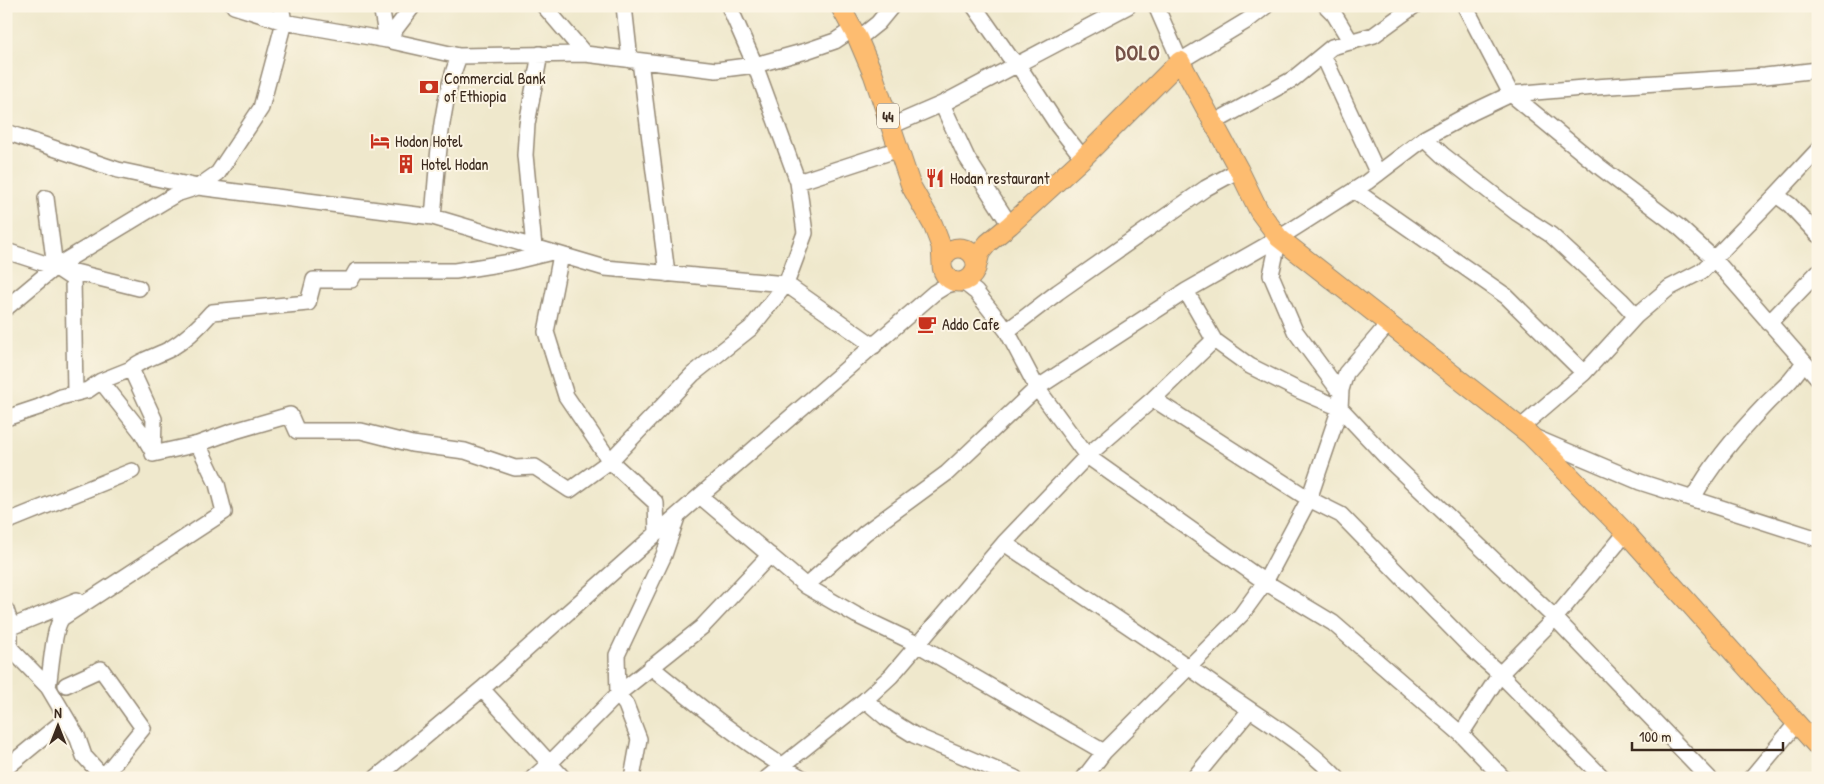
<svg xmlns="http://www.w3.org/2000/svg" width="1824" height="784" font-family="'Patrick Hand',sans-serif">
<rect width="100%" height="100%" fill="#fcf5e5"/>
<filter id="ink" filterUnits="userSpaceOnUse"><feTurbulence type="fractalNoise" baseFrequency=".02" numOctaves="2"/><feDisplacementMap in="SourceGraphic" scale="10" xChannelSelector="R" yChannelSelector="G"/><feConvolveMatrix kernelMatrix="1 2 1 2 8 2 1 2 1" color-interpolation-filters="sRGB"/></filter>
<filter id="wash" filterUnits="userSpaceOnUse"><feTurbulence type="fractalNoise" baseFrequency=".0096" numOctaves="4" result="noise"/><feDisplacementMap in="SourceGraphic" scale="20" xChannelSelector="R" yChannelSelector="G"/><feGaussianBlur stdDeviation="1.12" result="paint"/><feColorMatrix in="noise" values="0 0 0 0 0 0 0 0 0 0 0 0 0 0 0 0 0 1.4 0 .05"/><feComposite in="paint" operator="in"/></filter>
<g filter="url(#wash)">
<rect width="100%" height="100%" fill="#efe8cc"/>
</g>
<g filter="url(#ink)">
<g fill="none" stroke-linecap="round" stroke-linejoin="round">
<g stroke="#958975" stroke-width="18">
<path id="minor" d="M234,6L284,22L387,40L459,56L585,54L716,70L755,65L806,51L835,41L853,29
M381,6L387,40
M544,6L585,54
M624,6L630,60
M974,6L1009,56L1018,65L1058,126L1083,158
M1156,6L1180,61L1248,20L1266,6
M1326,6L1334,14L1351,42
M1465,6L1511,94L1601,168L1679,227L1714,259L1818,378
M858,39L878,23L892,6
M387,40L413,6
M1323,55L1378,174
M640,61L667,274
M942,104L1128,6
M1213,123L1293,79L1332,47L1374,35L1414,6
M891,126L942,104L967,158L1010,225
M6,132L118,170L198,187L433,217L605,268L786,284L874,346
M1425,138L1443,155L1517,213L1551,235L1621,300L1636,316
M798,182L899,149
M1354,190L1506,296L1584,373
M1776,195L1790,205L1818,235
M46,198L55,267L73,279L75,393
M433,217C438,163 439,108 459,56
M1279,238L1271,275L1295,331L1337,388L1341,390
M534,247L525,155L527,124L540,54
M6,251L55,267L139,288
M561,255L546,332L566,396L610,461L693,374L751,328L786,284L805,233L798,182L755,65L729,6
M1186,291L1214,340L1250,366L1298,390L1340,408L1387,458L1555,618L1709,778
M6,308L55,267L176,194L198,187L218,173L261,108L284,22L281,6
M1769,323L1818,272
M1007,331L1058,292L1206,188L1239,170
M101,381L131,369
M1153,399L1309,499L1341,515L1473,650L1500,674L1603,778
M6,418L39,407L61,397L88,390L101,381L142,433L153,452
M1520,428L1584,373L1636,316L1669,288L1702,271L1776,195L1818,150
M1536,438L1640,482L1818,539
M198,444L153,454L154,419L131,369C138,361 159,355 170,349C187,339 199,327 212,312L308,303L314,280H351L356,271H455L511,262L548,253
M700,496L806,586L856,615L917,644L1104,752
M1693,498C1712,463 1739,432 1767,403C1782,388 1792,382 1803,363
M6,522L132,471
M1004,543C1080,594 1157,644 1231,697C1268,722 1306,745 1337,778
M806,586L865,533L947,473L1037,388L1186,291L1279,238L1367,182L1425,138L1473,112L1511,94L1595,87L1765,76L1818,70
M6,610L10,622V648L48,687L77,736L84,756L104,778
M6,629L77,600
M651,667C699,706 748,746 802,778
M66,685L101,669L143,728L103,777
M48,687C51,671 53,628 62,618L224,512L217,484L198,444L231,432L290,415L297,431H361L412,444L465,451L515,468L535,467L570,490L610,461L656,503L657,533
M482,689L563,778
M865,700L885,717L914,735L1015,778
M1461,734L1500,674L1555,618L1626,533
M6,768L61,723
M376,778L482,689L657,533L934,293L947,285L958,282L967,285L976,292L1007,331L1037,388L1087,456L1265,582L1333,623L1461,734L1503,778
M533,778L549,764L618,694L617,655L664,555L677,517
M632,778L639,739L626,705L618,694L702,627L770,555
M767,778L865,700L891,676L1004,543L1087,456L1153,399L1214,340
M1084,778L1104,752L1241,615L1265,582L1309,499L1340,408L1341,390L1346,373L1388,324
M1194,778L1250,710
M1751,778L1796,724"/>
</g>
<g stroke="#958975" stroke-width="21">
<path id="major" d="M840,6L858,39L873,74L911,186L933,225L941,246L942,264
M942 265a17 17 0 1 1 34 0a17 17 0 1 1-34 0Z
M976,269L980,253L988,243L1010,225L1083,158L1180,61L1239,170L1259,211L1279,238L1530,435L1626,533L1818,747"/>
</g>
<use href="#minor" stroke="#fff" stroke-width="15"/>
<use href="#major" stroke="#fdbc6f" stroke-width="19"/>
</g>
</g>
<defs>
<g id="bank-bare" transform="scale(1.5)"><path d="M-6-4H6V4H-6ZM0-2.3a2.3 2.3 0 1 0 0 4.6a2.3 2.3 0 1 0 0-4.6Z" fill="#c8321e" stroke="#fcf5e5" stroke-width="2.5" paint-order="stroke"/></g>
<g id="hotel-bare" transform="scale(1.5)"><path d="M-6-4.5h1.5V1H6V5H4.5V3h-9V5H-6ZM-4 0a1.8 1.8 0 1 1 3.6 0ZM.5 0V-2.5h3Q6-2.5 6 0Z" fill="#c8321e" stroke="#fcf5e5" stroke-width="2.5" paint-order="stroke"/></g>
<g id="building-bare" transform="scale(1.5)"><path d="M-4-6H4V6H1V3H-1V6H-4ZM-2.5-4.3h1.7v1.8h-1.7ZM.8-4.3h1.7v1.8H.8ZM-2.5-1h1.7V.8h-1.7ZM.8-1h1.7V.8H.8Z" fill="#c8321e" stroke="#fcf5e5" stroke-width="2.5" paint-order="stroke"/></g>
<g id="restaurant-bare" transform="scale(1.5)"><path d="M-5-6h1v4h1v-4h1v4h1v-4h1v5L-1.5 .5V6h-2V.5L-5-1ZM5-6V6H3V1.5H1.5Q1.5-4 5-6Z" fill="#c8321e" stroke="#fcf5e5" stroke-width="2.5" paint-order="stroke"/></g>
<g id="cafe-bare" transform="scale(1.5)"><path d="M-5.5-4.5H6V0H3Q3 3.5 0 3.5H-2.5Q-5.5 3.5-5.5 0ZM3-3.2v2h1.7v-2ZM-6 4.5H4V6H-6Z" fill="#c8321e" stroke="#fcf5e5" stroke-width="2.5" paint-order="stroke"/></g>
</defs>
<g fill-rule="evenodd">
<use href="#bank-bare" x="429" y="87"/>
<use href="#hotel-bare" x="380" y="141"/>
<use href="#building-bare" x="406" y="164"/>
<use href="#restaurant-bare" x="935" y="178"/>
<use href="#cafe-bare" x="927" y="324"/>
</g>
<g text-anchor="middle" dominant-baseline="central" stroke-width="4" stroke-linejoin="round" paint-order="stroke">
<rect fill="#fcf5e5" stroke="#75675a" stroke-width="1" x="877" y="103.5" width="22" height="25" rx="4"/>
<g font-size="15" font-weight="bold" fill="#3b2a1e">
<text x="888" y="116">44</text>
</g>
<g font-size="16" fill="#3b2a1e" stroke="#fcf5e5" text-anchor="start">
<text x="444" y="78">Commercial Bank<tspan x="444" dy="18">of Ethiopia</tspan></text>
<text x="395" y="141">Hodon Hotel</text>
<text x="421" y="164">Hotel Hodan</text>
<text x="950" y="178">Hodan restaurant</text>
<text x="942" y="324">Addo Cafe</text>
</g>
<g font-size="21" font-weight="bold" letter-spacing="1" fill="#755247" stroke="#fcf5e5">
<text x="1138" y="52">DOLO</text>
</g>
</g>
<rect width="1824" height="784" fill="none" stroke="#fcf5e5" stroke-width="25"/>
<g transform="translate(58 726)" stroke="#fcf5e5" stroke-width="4" paint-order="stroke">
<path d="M0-4L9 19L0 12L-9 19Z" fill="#3b2a1e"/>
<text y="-8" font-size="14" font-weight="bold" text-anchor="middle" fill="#3b2a1e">N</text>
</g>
<path d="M1632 742v8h151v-8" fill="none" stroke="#3b2a1e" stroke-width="2.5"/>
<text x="1639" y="742" font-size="15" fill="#3b2a1e" stroke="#fcf5e5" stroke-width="4" paint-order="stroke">100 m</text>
</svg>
